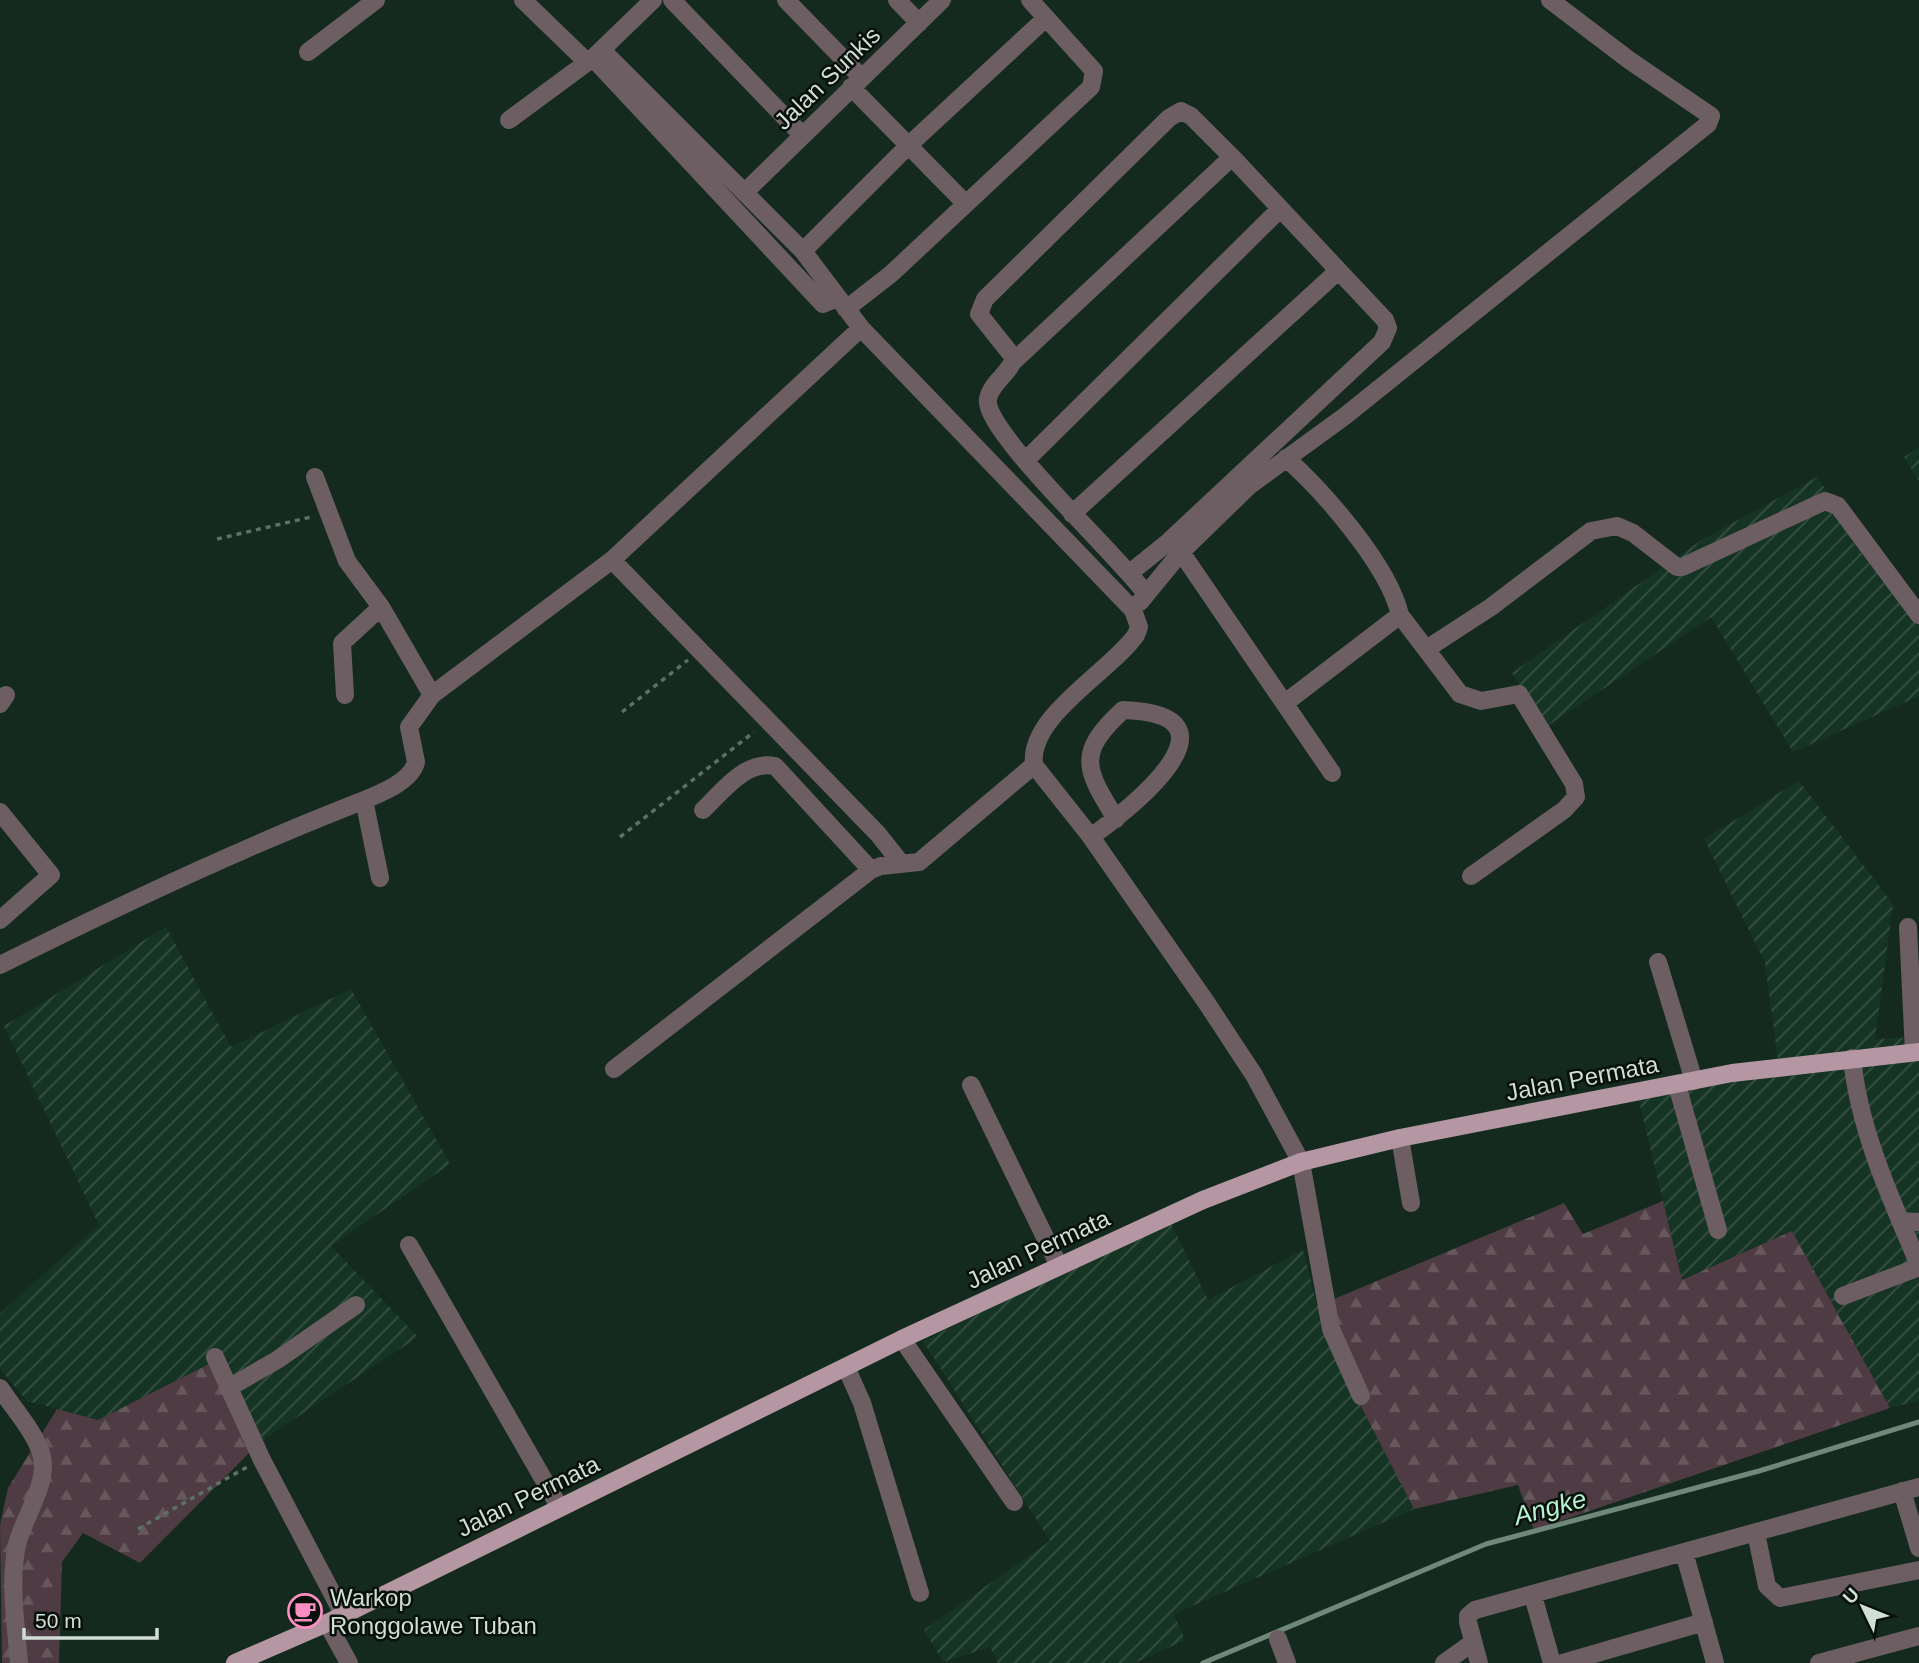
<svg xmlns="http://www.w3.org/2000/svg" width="1919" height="1663" font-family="Helvetica,sans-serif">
<defs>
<pattern id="industrial-furrows" width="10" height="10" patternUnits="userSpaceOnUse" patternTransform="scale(1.75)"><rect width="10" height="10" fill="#163424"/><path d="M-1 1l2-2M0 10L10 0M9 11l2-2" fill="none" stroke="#375143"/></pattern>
<pattern id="forest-firs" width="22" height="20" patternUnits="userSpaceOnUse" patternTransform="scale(1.75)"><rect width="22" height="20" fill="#4e3b43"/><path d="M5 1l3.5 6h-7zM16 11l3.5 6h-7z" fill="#66575d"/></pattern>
</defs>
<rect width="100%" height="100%" fill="#142a1e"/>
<path fill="url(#industrial-furrows)" d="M1919,448V481L1904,457Z
M1817,477L1919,624V696L1793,752L1711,617L1546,727L1512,673L1703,539Z
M1799,781L1893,904L1875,1039L1919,1037V1400L1890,1408L1792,1231L1682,1280L1636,1089L1779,1067L1765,963L1704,839Z
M166,927L231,1047L351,989L450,1164L331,1246L418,1337L261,1441L211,1363L98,1420L27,1401L0,1369V1313L99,1225L4,1026Z
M1169,1219L1208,1300L1303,1250L1325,1337L1414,1509L1174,1614L1185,1640L1135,1663H998L990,1647L943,1662L924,1630L1050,1541L923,1341Z"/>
<path fill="url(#forest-firs)" d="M1663,1201L1682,1280L1792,1231L1890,1408L1534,1530L1518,1485L1414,1509L1325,1337L1317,1306L1564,1203L1583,1234Z
M211,1363L261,1441L140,1563L83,1533L62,1562L59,1663H2L0,1525L8,1488L57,1409L98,1420Z"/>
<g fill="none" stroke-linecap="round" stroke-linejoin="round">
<path stroke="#6e8879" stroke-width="5" d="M1203,1663L1486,1544L1759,1471L1919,1422"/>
<path stroke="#5d7065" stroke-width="3.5" stroke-dasharray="5 5" stroke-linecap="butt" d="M217,539L311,517
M622,712L688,660
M620,837L754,732
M138,1529L247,1467"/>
<path stroke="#6d5e64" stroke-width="18" d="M523,0L587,62
M672,0L802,135
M786,0L861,77
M897,0L919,23
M602,50L803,251L861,328L1133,610L1139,627L1136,635C1109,673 1028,716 1034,765L1091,837L1206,1002L1254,1075L1301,1162L1331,1329L1361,1396
M308,52L376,0
M593,58L823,304L838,298
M851,87L966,204
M509,120L593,58L653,0
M746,191L942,0
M803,251L909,145L1046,18
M846,309L891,274L1091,87L1094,71L1030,0
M1013,362L1232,157
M1026,460L1280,209
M315,477L347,561L381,607L432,695
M1072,514L1338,271
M1181,552L1332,773
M612,560L878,834L901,863
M1131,572L1167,543L1382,342L1388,328L1385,320L1232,157L1191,116L1181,111L1169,118L985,299L979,314L1014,358C1010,374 991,382 988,399C982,430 1122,559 1146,594
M1140,602L1181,552L1249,486L1345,416L1708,124L1711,116L1629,60L1550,0
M1400,615L1460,694L1481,701L1519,694L1574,784L1576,797L1564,810L1471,876
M1428,648L1491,607L1591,531L1617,526L1633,533L1677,567H1682L1825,501L1838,506L1919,615
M345,695L342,643L381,607
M1285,703L1400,615C1389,566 1324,492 1286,458
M0,704L6,695
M364,800L380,878
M703,810C723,791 745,760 775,766L871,870
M0,812L51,875L0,920
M1091,837C1133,807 1249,714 1123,710C1076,753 1085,769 1116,819
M1908,927L1914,1052
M1658,962L1694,1081
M0,965C116,907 232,852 352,805C371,797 411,784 416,762L409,727L432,695L612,560L861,328
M1852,1058C1859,1130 1891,1199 1919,1265
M614,1069L871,870L881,866L919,862L1034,765
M971,1085L1059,1266
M1677,1085L1718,1230
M1400,1138L1411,1203
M1900,1221L1919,1222
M409,1245L560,1508
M1843,1296L1919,1267
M902,1339L1014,1502
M215,1357L262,1460L343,1614
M846,1367L862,1403L920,1593
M230,1387L277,1360L356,1305
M0,1388C13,1408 37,1434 42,1457C48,1485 23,1518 17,1545C9,1582 16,1625 19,1663
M1902,1491L1919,1548
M1756,1533L1767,1586L1780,1598L1919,1570
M1684,1552L1715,1663
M1533,1596L1552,1663
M327,1623L349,1663
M1278,1639L1287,1663
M1444,1663L1472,1643
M1479,1663L1468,1622V1616L1475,1610L1919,1487
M1563,1663L1704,1622
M1819,1663L1919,1636"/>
<path stroke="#b597a3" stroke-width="18" d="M235,1663L327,1623L902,1339L1203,1200L1301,1162L1400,1138L1732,1073L1919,1052"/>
</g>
<defs>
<g id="cafe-ring" transform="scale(1.75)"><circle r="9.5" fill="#07100b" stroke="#fc8fc1" stroke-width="1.5"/><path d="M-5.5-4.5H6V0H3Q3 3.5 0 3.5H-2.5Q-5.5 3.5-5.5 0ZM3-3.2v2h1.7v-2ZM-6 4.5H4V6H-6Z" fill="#fc8fc1"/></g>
</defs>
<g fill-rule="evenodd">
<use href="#cafe-ring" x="305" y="1611"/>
</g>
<g text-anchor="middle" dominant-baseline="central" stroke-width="5" stroke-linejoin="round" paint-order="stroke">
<g font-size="24" fill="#d0ded5" stroke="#07100b">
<text transform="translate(827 78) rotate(-44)">Jalan Sunkis</text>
<text transform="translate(1582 1078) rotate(-11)">Jalan Permata</text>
<text transform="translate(1038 1249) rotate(-25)">Jalan Permata</text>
<text transform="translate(528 1496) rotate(-26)">Jalan Permata</text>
</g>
<g font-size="24" fill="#d0ded5" stroke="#07100b" text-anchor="start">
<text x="330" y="1597">Warkop<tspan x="330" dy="28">Ronggolawe Tuban</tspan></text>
</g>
<g font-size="26" font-style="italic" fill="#b7f2cf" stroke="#07100b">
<text transform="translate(1550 1507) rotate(-15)">Angke</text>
</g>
</g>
<g transform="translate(1863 1607) rotate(313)" stroke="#07100b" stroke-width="5" paint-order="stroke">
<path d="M0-5L12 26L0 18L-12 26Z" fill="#d0ded5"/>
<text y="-10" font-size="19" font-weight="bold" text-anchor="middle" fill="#d0ded5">U</text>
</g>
<path d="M24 1628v10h133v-10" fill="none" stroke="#d0ded5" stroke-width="3.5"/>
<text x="35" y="1628" font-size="21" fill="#d0ded5" stroke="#07100b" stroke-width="5" paint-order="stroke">50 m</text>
</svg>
